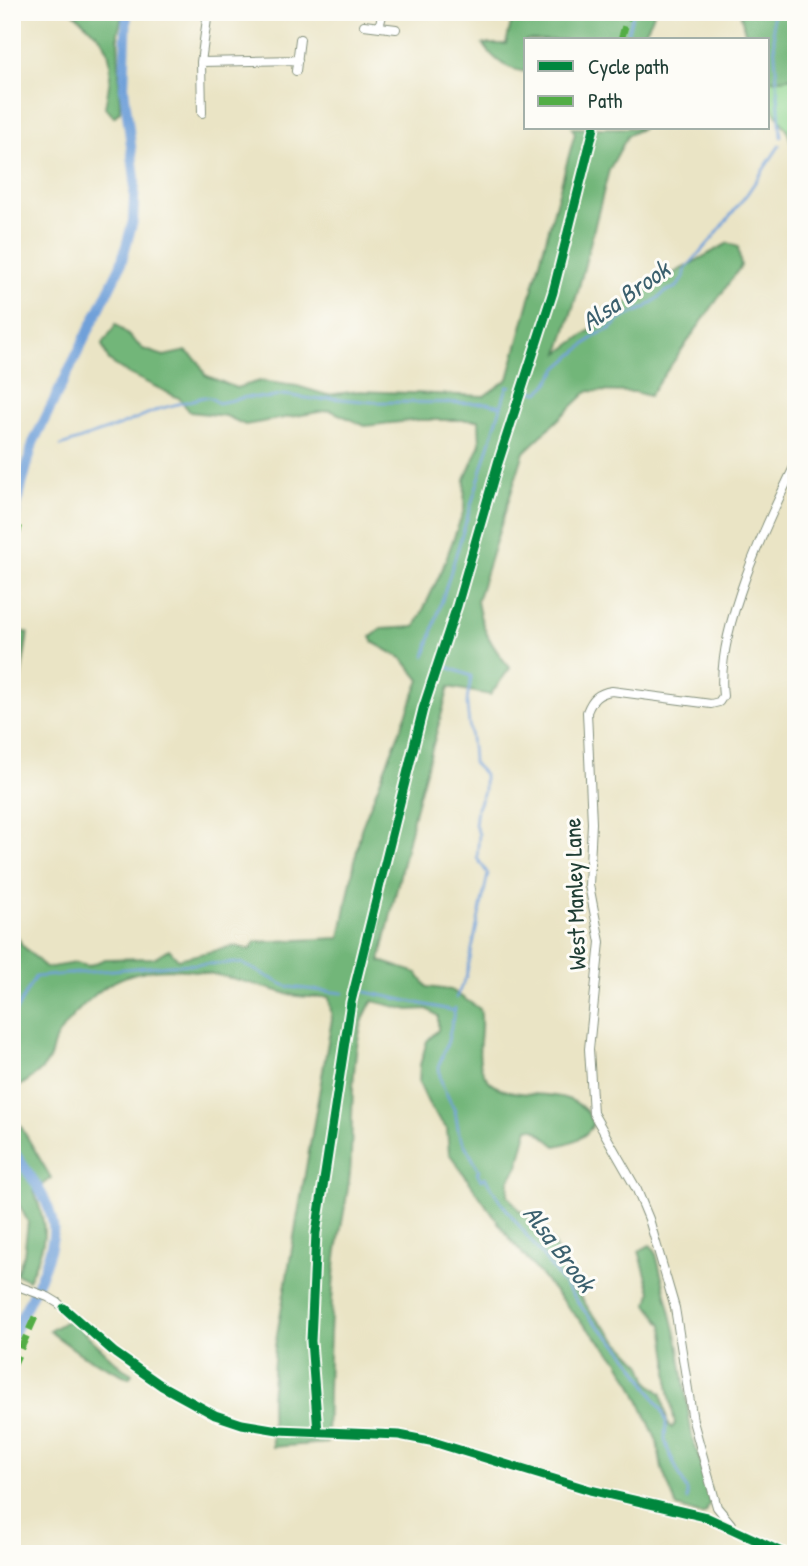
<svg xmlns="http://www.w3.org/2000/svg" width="808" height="1566" font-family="'Patrick Hand',sans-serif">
<rect width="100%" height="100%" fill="#fdfcf7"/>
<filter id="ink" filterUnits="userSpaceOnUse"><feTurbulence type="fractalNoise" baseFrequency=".0143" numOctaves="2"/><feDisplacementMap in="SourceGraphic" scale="14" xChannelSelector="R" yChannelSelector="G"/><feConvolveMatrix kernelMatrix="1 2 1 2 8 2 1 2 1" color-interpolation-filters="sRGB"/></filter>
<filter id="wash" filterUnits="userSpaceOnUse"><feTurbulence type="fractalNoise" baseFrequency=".00686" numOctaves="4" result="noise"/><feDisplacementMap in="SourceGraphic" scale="28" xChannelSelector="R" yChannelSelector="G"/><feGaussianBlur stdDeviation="1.57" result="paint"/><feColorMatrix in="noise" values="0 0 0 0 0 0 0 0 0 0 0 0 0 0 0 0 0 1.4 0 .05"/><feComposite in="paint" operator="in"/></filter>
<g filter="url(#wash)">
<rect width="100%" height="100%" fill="#eae4c5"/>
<path fill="#8ed48e" stroke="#568861" stroke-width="2" d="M796,77V148L793,147L787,130L768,102V80Z"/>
<path fill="#72b679" stroke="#487a56" stroke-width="2" d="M73,12H111L116,15L117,12H123L118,33L120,111L114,117L105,107C109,87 116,57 102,40C94,30 82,22 73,12Z
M528,12H654C653,22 644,29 642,40H526V72C506,69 495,61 483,44H506L512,19L525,22Z
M740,12H796V77L768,80V40H747Z
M572,128H643L628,135L609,170L578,291L559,353L652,285L728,243L738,247L741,266L649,396L635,392L588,391L524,452L477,601C481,628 492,647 510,668L490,695L449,687L415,810L380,961L417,973L427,987L451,990L480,1009C485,1030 474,1051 483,1072C500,1109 559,1081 585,1110C589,1113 591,1120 593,1124C587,1138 570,1143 556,1146L535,1129L528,1128L518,1166L509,1181L508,1195L519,1210L541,1227L554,1245L561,1258L571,1288L579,1294L592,1314L642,1365L648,1382L662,1394L668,1425L672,1428L675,1424L668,1386V1358L663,1325L648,1304L651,1292L639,1251L650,1245L655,1250L678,1342L692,1437L710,1491V1502L706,1512L702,1515L677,1507L662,1469L657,1441L632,1384L617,1359L574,1314L510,1239L449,1153L447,1129L431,1109L419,1083L420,1065L427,1041L438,1030V1016L427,1009L409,1010L373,1001C347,1032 354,1131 350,1173C347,1201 340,1229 336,1257C329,1318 328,1381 327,1443L272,1447L271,1400L275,1346L332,1019L329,997C317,997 303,998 292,995C231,979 152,947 97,993C82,1005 64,1024 55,1041C52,1047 52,1055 48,1061C42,1073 26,1081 16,1089L13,1113L51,1178L34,1191C49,1232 47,1241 28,1280L16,1274L24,1255L28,1222L12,1191V926L22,945L46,968L75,963L88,966L105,959L154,958L169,949L178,959L235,946L250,950L255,942L340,938L361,829L420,680L403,659L374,643L371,637L381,629L415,627L442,570L464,510L465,479L480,444L479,420H418L365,426L330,410L245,425L226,416L190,412L179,398L129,374L109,361L102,345L116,324L143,349L164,356L186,351L199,362L205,375L236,388L260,381L297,386L327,395L359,391L484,396L508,379L575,133Z
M12,628L28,633L18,696L12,709Z
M70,1319L122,1368L132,1374L129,1378L82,1355L49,1331Z"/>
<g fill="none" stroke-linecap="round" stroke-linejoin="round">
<path stroke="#70a0d9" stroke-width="2.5" d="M772,12L781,137
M626,40L633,12
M530,391L539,392L546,386L558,368L596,335L610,329L621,319L645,308L667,291L677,287L684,277L686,268L712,239L747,194L780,145
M61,446L121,425L159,409L204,397L211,398L218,403L247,397L269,398L284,395L321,400L330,398L373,402L487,403L501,406
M425,656L507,387L510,386
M445,666L471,676C471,685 467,693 467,704C468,724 473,743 473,763L484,774V791L477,808L475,825L479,834L477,858L488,874L466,977L456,998
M366,992L455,1011
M12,1008L16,1011L35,977L169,965L241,963L288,987L343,993
M455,1008L448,1041L439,1065L440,1077L443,1087L455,1111L459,1134L479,1170L477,1172L481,1180L485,1177L501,1202L590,1318L618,1345L634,1365L662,1410L666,1421L665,1439L668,1450L687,1491V1500"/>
<path stroke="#70a0d9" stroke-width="10" d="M12,536L17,504L33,443L120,267L133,221L135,179L124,88L127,12
M12,1149C27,1172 49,1197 53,1225C57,1253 24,1309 12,1336"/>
</g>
</g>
<g filter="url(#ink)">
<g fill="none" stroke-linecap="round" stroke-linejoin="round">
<g stroke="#84907c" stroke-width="10">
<path id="minor" d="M518,19L520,12
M364,25L396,29
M379,27L383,12
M201,62L298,60
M296,71L300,39
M202,113L201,62L208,12
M12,1284L48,1297L58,1303L115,1353L162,1386L215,1415L242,1424L278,1430L399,1435L430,1441L590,1490L706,1517L786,1554
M731,1529V1524L717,1507L693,1421L675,1308L649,1219L637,1190L593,1113L589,1049L600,942L589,885L592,823L587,712C592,699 598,693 612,691L711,704L719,702L723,696C715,631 767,522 796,463"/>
</g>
<use href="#minor" stroke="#fff" stroke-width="8"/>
<path stroke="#52ad45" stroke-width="7" stroke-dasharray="14 7" stroke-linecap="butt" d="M621,40L629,12
M12,528L22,530
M12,1368L35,1317"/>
<g stroke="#fdfcf7" stroke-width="13">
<path id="cycleway" d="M64,1308L115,1353L162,1386L215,1415L242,1424L278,1430L399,1435L430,1441L590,1490L706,1517L786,1554
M318,1432L311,1341L316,1233L351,1002L423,709L457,606L498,463L553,292L594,128"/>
</g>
<use href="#cycleway" stroke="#00873e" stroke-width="9"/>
</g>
</g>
<g text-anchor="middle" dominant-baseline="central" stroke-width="6" stroke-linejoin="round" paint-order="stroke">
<g font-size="24" fill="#1f3d34" stroke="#fdfcf7">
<text transform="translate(574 894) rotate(-92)">West Manley Lane</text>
</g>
<g font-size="26" font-style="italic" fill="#3b606e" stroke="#fdfcf7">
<text transform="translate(625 295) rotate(-35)">Alsa Brook</text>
<text transform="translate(560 1248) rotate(53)">Alsa Brook</text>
</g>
</g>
<rect width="808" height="1566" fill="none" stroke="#fdfcf7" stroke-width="42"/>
<rect x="524" y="38" width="245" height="91" fill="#fdfcf7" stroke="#a4b0a9" stroke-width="2"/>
<rect x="538" y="61" width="35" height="10" fill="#00873e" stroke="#a4b0a9" stroke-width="2"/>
<text x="588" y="74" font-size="21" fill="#1f3d34">Cycle path</text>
<rect x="538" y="96" width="35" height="10" fill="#52ad45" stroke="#a4b0a9" stroke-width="2"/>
<text x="588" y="108" font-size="21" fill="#1f3d34">Path</text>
</svg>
